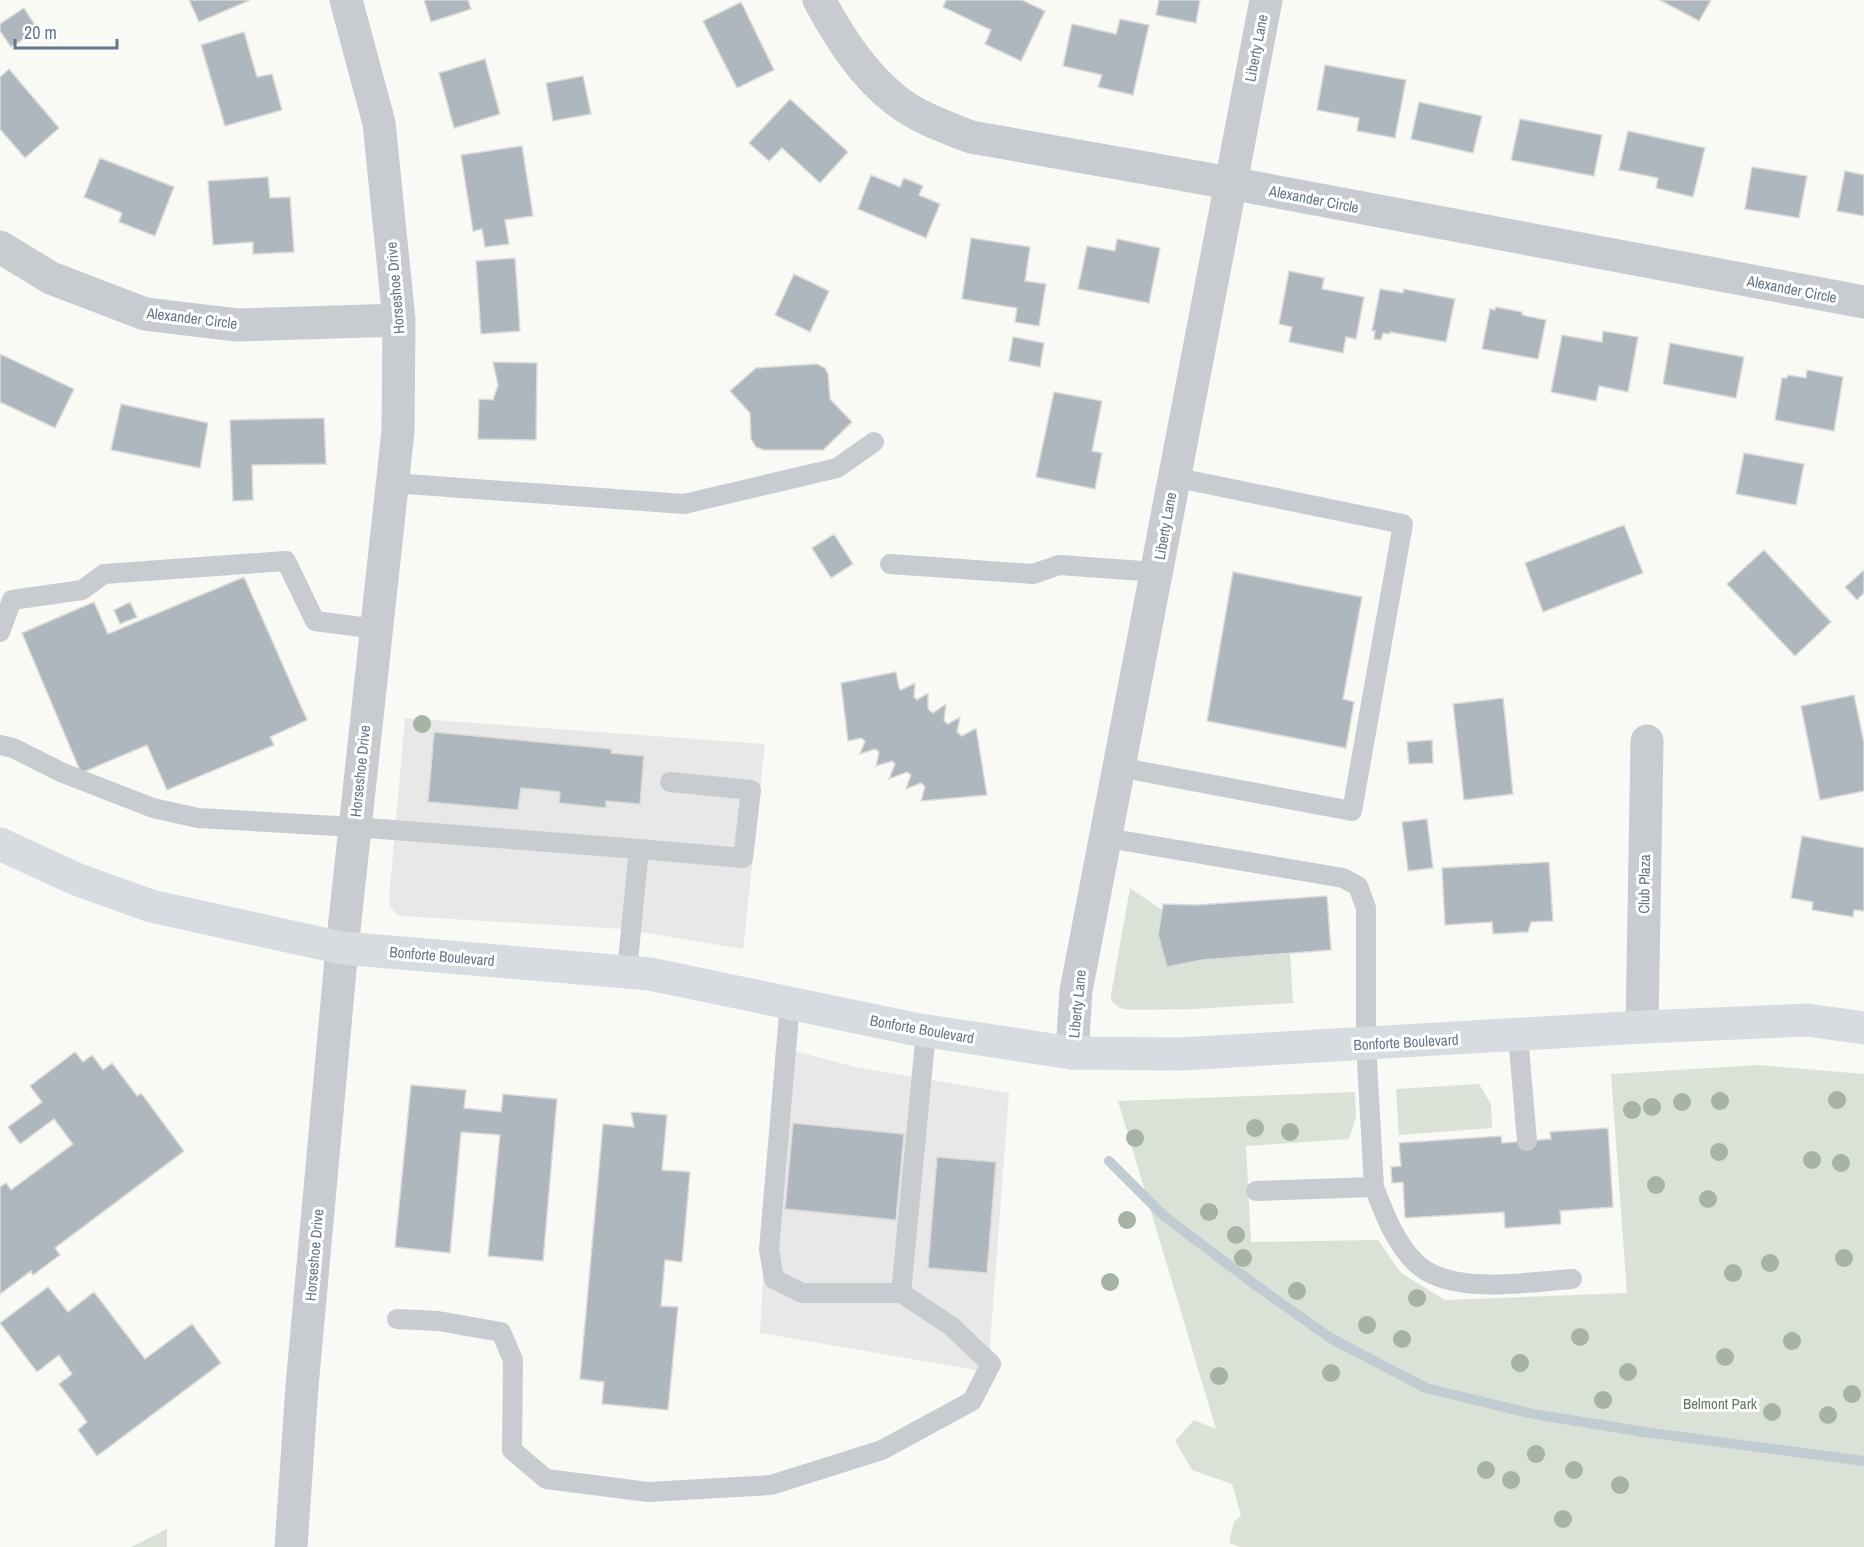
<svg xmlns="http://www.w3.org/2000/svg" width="1864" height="1547" font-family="'Archivo Narrow',sans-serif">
<rect width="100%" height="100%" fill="#f9f9f6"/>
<path fill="#e7e8e7" d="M405,718L765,744L743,949L623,929L401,916L396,914L390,906L389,899Z
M776,1046L855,1067L1009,1093L988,1372L760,1333Z"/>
<path fill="#dae1d6" d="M1130,888L1162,910L1158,935L1167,967L1202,960L1290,954L1293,1003L1193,1009L1130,1010L1120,1008L1111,1001V995Z
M1758,1065L1864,1074V1547H1240L1229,1543L1234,1522L1241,1515L1232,1484L1192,1470L1175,1441L1194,1420L1216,1429L1118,1101L1355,1092L1356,1117L1349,1139L1246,1146L1251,1242L1378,1240L1401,1273L1445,1300L1627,1293L1611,1074Z
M1479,1084L1491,1104L1492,1128L1399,1135L1396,1089Z
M167,1529V1547H131Z"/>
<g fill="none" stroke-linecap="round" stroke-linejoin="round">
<path stroke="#c1ccd2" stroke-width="10" d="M1109,1161L1164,1216L1254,1284L1332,1339L1426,1388L1533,1414L1644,1432L1864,1461"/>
</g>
<path fill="#afb7be" stroke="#dbdbd8" stroke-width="1.5" d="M189,0H250L199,22Z
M424,0H468L471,9L431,22Z
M946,0H1022L1045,11L1021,61L985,44L991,30L943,7Z
M1159,0H1200L1196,23L1156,15Z
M1660,0H1711L1699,21Z
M741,2L774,70L737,88L703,21Z
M24,8L38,30L11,47L0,31V24Z
M1120,19L1149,25L1133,95L1098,87L1102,75L1063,66L1072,24L1116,34Z
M244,32L257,77L272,74L282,110L225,126L201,45Z
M485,59L500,114L454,128L439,73Z
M1325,65L1406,80L1395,138L1357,131L1359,118L1317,110Z
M9,69L59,128L25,158L0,129V77Z
M583,76L591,114L553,121L546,83Z
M790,99L848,152L820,183L782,148L769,161L749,143Z
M1419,102L1482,116L1473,153L1411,139Z
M1520,119L1602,135L1594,176L1511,160Z
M1628,131L1705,148L1693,197L1656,188L1658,178L1619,170Z
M522,146L533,216L505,220L509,244L485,247L482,229L473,231L461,155Z
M100,158L174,187L155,236L119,222L122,213L84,197Z
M1752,167L1807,176L1799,218L1745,209Z
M1845,171L1864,175V216L1837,211Z
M871,175L900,187L904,178L923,186L919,195L940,204L926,238L858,209Z
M268,177L270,198L290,197L294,252L253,254V242L213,245L208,181Z
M971,238L1030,247L1025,281L1046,284L1039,326L1015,322L1017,308L962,299Z
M1117,239L1160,248L1149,303L1078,289L1087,246L1115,251Z
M515,258L520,331L481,334L476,261Z
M1289,271L1324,278L1322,289L1364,297L1356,339L1346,337L1343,353L1289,342L1292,327L1279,324Z
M794,274L829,291L810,332L775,315Z
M1380,289L1403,293L1404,289L1455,299L1446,342L1390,332V334L1383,333L1381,340L1374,339L1375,331H1372Z
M1496,307L1522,312V315L1546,320L1538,359L1482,349L1490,309L1495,310Z
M1603,331L1638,337L1628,392L1599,386L1596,401L1551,392L1562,335L1602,342Z
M1013,337L1044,343L1040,367L1009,361Z
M1670,343L1744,357L1736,398L1663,384Z
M0,354L74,389L55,428L0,402Z
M493,362L537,363L536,440L478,439L479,399L493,400L498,385Z
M817,364L825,368L828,374L830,399L852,422L823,450H764L756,447L751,439L750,413L730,391L756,368Z
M1807,370L1843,377L1834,431L1775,420L1782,378H1787L1788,375L1806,378Z
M1054,392L1102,401L1092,451L1102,453L1095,489L1036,477Z
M121,404L208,423L200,468L111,450Z
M324,418L326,464L252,465L253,500L233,501L230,420Z
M1744,453L1804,464L1796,505L1736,494Z
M1624,525L1643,573L1543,612L1525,563Z
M834,534L853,564L831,578L812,548Z
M1764,550L1831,622L1795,656L1727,584Z
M1864,570V593L1857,600L1845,587Z
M1233,572L1362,597L1343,699L1354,702L1346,748L1207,721Z
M244,577L307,720L270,737L274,745L167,790L147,745L81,773L22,633L94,602L108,634Z
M130,602L137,617L120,624L114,610Z
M896,672L899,688L901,690L915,683L914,697L917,700L928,693V709L933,713L946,704L944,721L948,724L960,717L957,732L962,736L976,728L987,795L921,801L925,787L921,783L906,789L911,775L907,772L889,779L895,764L892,761L876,766L879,752L875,749L860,754L865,741L861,738L848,741L841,683Z
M1854,695L1864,743V791L1820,800L1801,706Z
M1503,698L1513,794L1464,800L1453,704Z
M434,732L612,749L611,753L644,756L640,804L606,801V808L559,803L560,792L521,788L518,810L428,802Z
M1432,740L1433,763L1409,764L1407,742Z
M1427,819L1433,868L1408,871L1402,822Z
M1802,836L1864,848V911L1854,910L1853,917L1812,910L1813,902L1791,898Z
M1549,862L1553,921L1531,922L1528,932L1493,934L1492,922L1445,925L1442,868Z
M1327,896L1331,950L1202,960L1167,967L1158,935L1163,904L1197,905Z
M75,1052L83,1062L92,1055L103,1070L112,1063L137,1096L141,1093L184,1151L55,1248L60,1255L33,1275L31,1271L0,1294V1187L6,1183L11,1190L73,1144L54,1119L20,1144L8,1127L42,1102L30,1086Z
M411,1085L466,1090L464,1108L501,1112L503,1094L557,1099L543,1261L488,1256L500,1135L461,1132L450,1253L395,1247Z
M631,1112L667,1115L662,1170L690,1172L682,1262L665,1260L661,1306L678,1307L668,1410L602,1404L604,1382L580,1379L603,1124L634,1127Z
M793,1123L904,1134L896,1220L785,1209Z
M1608,1128L1613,1207L1560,1211L1561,1224L1505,1228L1504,1212L1405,1218L1403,1182L1392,1183L1391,1167L1401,1166L1399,1143L1501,1136L1502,1143L1551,1139L1550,1132Z
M937,1157L996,1162L987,1273L928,1268Z
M48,1287L68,1312L94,1292L145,1359L192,1324L221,1363L97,1456L78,1430L87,1422L59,1384L72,1374L59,1355L37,1372L0,1323Z"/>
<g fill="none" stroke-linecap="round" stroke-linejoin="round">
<path stroke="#c8ccd0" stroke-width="20" d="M393,483L684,504L837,468L874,442
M890,564L1033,574L1059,565L1157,572
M0,632L12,600L82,590L104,574L286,561L315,621L376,629
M0,745L13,748L63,773L153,808L198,818L354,827L639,849L627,971
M1118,767L1352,811L1403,524L1173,477
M1107,838L1343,878L1358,886L1366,908V1044L1374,1187L1256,1191
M639,849L743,858L751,790L670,782
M790,1003L769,1250L774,1279L802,1293H901L926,1031
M1518,1035L1527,1141
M1374,1187C1384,1213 1395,1243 1416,1263C1450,1296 1527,1282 1572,1279
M397,1319L438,1321L501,1332L513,1360L512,1450L546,1479L648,1492L771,1485L882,1450L972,1401L991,1364L951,1326L901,1293"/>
<path stroke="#c8ccd0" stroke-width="33" d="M819,0C839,37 863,75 897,101C917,117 948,128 971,137L1230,183L1864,302
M0,247L51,278L145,314L237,325L399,320
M1642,1027L1647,741
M1072,1053L1076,991L1266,0
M291,1547L302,1386L342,948L398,431L399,320L379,123L346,0"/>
<path stroke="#d6dce0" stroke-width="33" d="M0,844L76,879L151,906L342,948L650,974L914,1029L1072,1053L1181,1054L1642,1027L1807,1020L1864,1028"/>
</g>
<g fill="#a7b3a4">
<circle cx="422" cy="724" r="9"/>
<circle cx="1837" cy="1100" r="9"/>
<circle cx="1720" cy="1101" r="9"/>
<circle cx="1682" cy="1102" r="9"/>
<circle cx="1652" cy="1107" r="9"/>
<circle cx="1632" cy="1110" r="9"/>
<circle cx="1255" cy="1128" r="9"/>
<circle cx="1290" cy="1132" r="9"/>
<circle cx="1135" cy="1138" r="9"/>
<circle cx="1719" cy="1152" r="9"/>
<circle cx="1812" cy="1160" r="9"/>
<circle cx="1841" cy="1163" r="9"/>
<circle cx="1656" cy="1185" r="9"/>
<circle cx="1708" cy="1199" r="9"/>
<circle cx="1209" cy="1212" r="9"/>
<circle cx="1127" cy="1220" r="9"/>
<circle cx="1236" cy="1235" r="9"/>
<circle cx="1243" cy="1258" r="9"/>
<circle cx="1844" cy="1258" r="9"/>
<circle cx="1770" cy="1263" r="9"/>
<circle cx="1733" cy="1273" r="9"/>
<circle cx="1110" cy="1282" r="9"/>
<circle cx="1297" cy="1291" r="9"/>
<circle cx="1417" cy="1298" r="9"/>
<circle cx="1367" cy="1325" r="9"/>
<circle cx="1580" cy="1337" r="9"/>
<circle cx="1402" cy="1339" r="9"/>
<circle cx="1792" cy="1341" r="9"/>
<circle cx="1725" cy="1357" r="9"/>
<circle cx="1520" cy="1363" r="9"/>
<circle cx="1628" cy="1372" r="9"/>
<circle cx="1331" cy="1373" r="9"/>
<circle cx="1219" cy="1376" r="9"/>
<circle cx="1852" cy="1394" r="9"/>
<circle cx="1603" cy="1400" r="9"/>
<circle cx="1772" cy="1412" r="9"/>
<circle cx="1828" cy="1415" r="9"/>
<circle cx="1536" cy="1454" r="9"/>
<circle cx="1486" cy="1470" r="9"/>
<circle cx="1574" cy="1470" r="9"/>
<circle cx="1511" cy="1480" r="9"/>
<circle cx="1620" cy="1485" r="9"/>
<circle cx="1563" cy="1519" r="9"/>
</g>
<g text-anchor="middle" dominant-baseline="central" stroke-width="6" stroke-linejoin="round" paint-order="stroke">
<g font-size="15" fill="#65778a" stroke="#fff">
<text transform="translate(1256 48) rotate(-79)">Liberty Lane</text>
<text transform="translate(1314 199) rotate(11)">Alexander Circle</text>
<text transform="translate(395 288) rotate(-95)">Horseshoe Drive</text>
<text transform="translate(1792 289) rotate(11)">Alexander Circle</text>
<text transform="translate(192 318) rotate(7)">Alexander Circle</text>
<text transform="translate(1165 526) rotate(-80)">Liberty Lane</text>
<text transform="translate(360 771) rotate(-84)">Horseshoe Drive</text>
<text transform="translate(1644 884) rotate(-89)">Club Plaza</text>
<text transform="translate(442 956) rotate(5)">Bonforte Boulevard</text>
<text transform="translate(1077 1004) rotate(-84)">Liberty Lane</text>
<text transform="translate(922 1029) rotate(10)">Bonforte Boulevard</text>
<text transform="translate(1406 1042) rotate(-3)">Bonforte Boulevard</text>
<text transform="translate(314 1255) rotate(-85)">Horseshoe Drive</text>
</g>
<g font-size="15" fill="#647a60" stroke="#fff">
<text x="1720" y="1403">Belmont Park</text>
</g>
</g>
<path d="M15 39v9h102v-9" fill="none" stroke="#65778a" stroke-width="3"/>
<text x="24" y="39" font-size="18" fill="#65778a" stroke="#ffffff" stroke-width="4.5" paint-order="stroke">20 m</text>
</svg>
